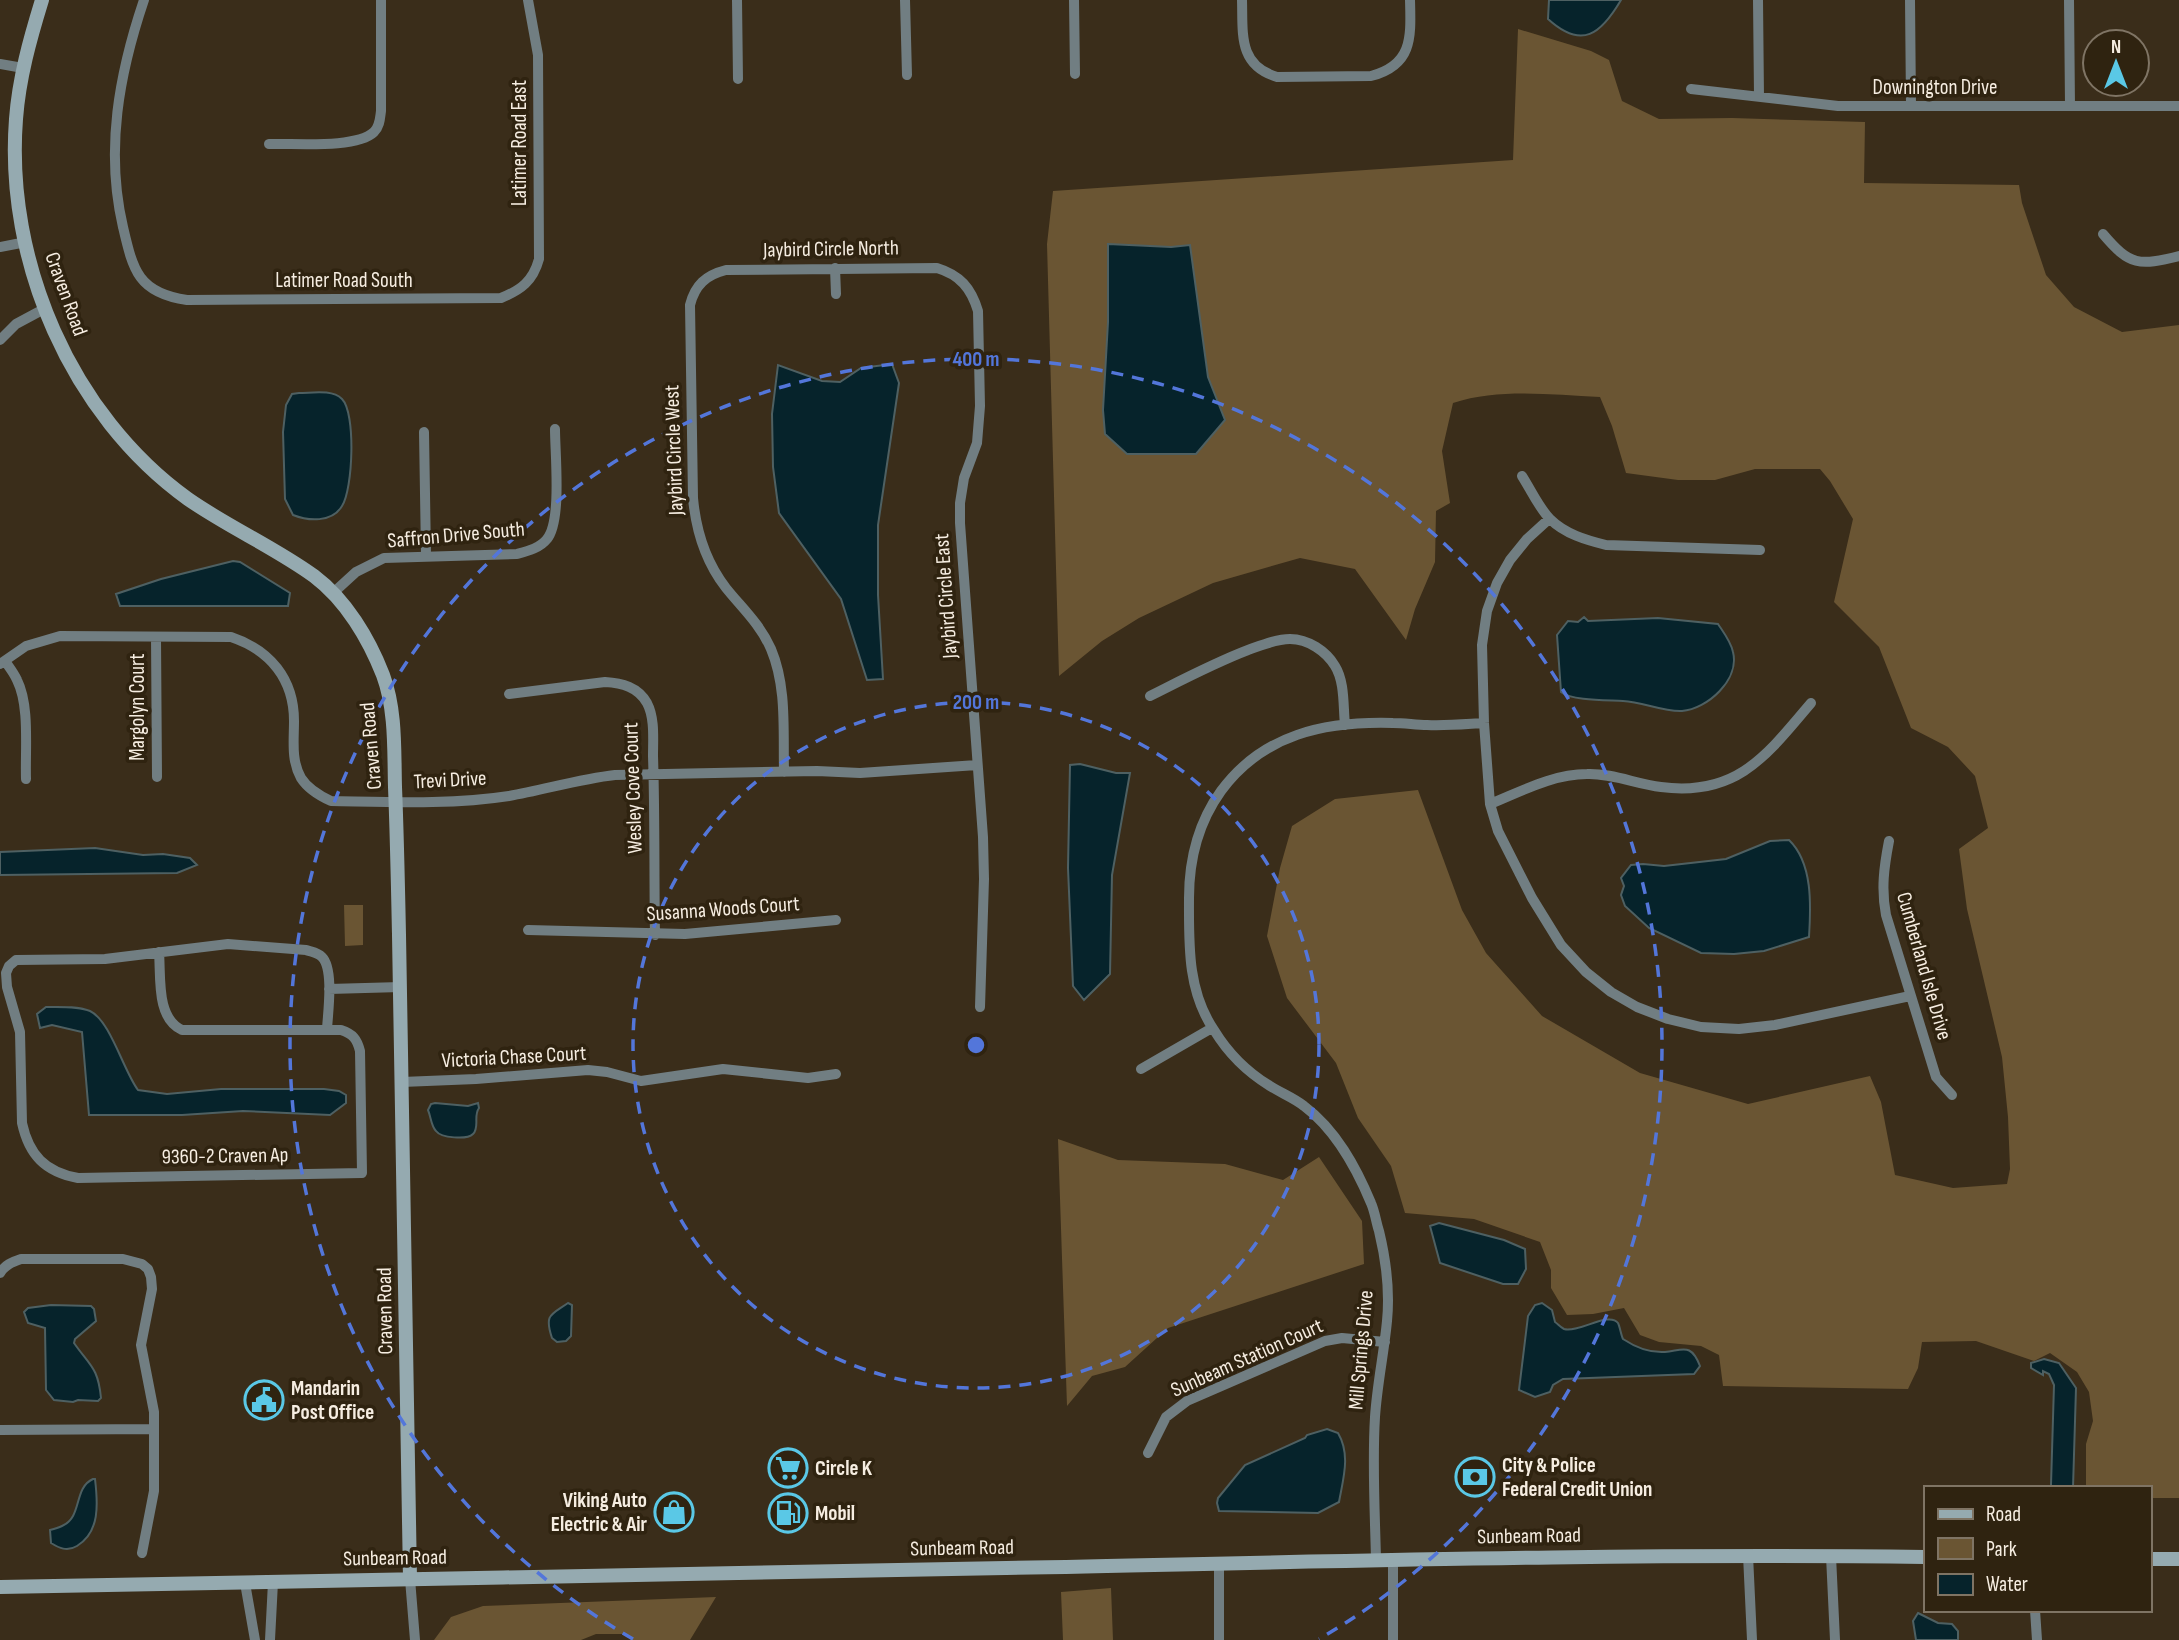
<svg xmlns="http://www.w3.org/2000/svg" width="2179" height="1640" font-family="'Sofia Sans Condensed',sans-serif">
<rect width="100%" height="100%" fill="#3a2d1a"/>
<path fill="#6a5533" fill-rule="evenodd" d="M1518,29L1591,51L1609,60L1622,101L1659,119L1732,118L1865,122L1864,183L2019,185L2022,203L2046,275L2074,307L2122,332L2179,325V1498H2149V1488H2086V1444L2093,1421L2089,1392L2077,1372L2050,1353L2034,1361L1976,1341L1922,1342L1918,1368L1908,1389L1723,1386L1719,1355L1701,1346L1659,1342L1640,1335L1624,1308L1593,1314L1567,1315L1551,1288V1270L1540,1242L1474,1219L1405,1213L1391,1166L1358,1118L1336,1063L1287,998L1267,936L1280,868L1292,826L1335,799L1418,790L1462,910L1486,953L1542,1016L1640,1073L1748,1104L1870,1076L1881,1102L1895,1175L1953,1188L2007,1184L2010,1169L2008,1117L2002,1057L1967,909L1959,849L1988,828L1975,776L1948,747L1911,728L1879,647L1834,602L1853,519L1830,481L1820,469H1755L1715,480H1678L1626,473L1612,426L1600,397C1551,395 1500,388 1453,403L1442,451L1450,503L1436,511L1435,562L1415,609L1406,640L1355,569L1300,558L1213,583L1139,618L1102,641L1059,676L1047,244L1053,191L1513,160ZM1108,244L1171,247L1190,246L1208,377L1225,420L1108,322Z
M344,905H363V945L345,946Z
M1058,1139L1118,1160L1225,1164L1283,1180L1319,1157L1362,1221L1364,1264L1168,1328L1125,1367L1092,1376L1067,1406Z
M1111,1588L1113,1640H1063L1061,1592Z
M716,1597L690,1640H631L625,1634H596L581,1640H434L451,1617L483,1606Z"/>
<path fill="#06232b" stroke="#4e6062" stroke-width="2" d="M1549,0H1621C1601,34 1582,50 1548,19Z
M1108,244L1171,247L1190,245L1208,377L1225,420L1196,454H1127L1105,434L1103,410L1108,322Z
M892,364L899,383L878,525V595L883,679L867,680L841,599L779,513L773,467L772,414L778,365L822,381L840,382L861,368Z
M299,393C312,393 332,389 342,399C356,413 353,489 342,506C332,523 308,521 293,515L285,499L283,432L286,405L292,394Z
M233,561L240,562L290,593L288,606H120L116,594L161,579Z
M1584,617L1588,621L1658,618L1718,624C1724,633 1731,642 1733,652C1740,680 1707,709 1682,711C1663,712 1643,702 1623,701C1608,700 1572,701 1561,692L1557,635L1568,621L1578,622Z
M1080,764L1116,773H1130L1112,875L1110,974L1084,1000L1073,986L1068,868L1070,765Z
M1789,840C1813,863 1811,906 1809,937L1764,951L1734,954L1701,953L1649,928L1625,906L1621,895L1624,886L1621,878L1631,865L1643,864L1664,866L1726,859L1770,841Z
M95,848L143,855L163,854L190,858L197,865L177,873L0,875V852Z
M46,1007C60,1007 77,1006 90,1011C110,1020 124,1072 138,1090L167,1094L221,1089H324L339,1091L346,1095V1103L330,1115L243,1111L182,1115H89L82,1032L52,1025L40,1028L37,1014Z
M435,1103L468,1106L478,1103L479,1108C473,1116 480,1127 473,1134C467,1140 441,1138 436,1131C431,1126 431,1117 428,1110L431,1104Z
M1439,1223L1504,1240L1525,1249L1526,1269L1518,1284H1503L1440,1263L1430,1226Z
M568,1303L572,1305L571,1336L566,1341L557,1342L552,1338C544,1314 551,1315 568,1303Z
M1542,1303L1552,1310L1555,1322C1558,1324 1560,1327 1564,1329C1579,1333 1609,1311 1618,1323C1620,1327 1621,1335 1623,1339C1635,1347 1650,1353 1665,1352C1684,1350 1691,1343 1700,1366L1694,1374L1563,1379L1553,1385L1550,1392L1535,1397L1519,1390L1528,1316L1535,1305Z
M51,1305L91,1306L94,1309L96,1321L75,1339L74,1343C90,1366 98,1367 101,1398L98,1401L78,1400L73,1402L54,1400L46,1390L45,1328L28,1323L24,1312L28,1308Z
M2044,1359L2059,1363L2076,1388L2073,1488H2052L2051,1485L2054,1385L2049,1374L2043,1371V1375L2031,1368V1363Z
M1327,1429L1338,1433C1351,1455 1343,1479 1339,1502L1318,1513L1219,1511L1217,1503L1218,1498L1245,1465L1305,1438L1307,1435Z
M93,1479H95C98,1504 100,1532 77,1546C67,1552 59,1548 51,1543L50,1530C54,1529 58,1528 62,1526C83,1517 73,1488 93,1479Z
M1918,1613L1938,1623L1952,1624L1958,1631V1640H1916L1913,1621Z"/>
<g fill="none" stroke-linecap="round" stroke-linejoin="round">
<path stroke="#717e82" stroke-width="10" d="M144,0C119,74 105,150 123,227C133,270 138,293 187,300L501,298C521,290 533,281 539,259L538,55L528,0
M737,0L738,79
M905,0L907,75
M1074,0L1075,74
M1242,0C1243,34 1238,65 1277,77L1371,76C1413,65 1411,37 1410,0
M1758,0L1759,96
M1910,0L1911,106
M2069,0L2070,106
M0,64L23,68
M1691,89L1838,106H2179
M269,144C294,143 356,149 374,132C380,126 380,118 381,111V0
M2103,234C2130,266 2139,266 2179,256
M0,247L26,242
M835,268L836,294
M0,340L16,324L44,309
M424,432L426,555
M1522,476C1531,490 1539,508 1550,519C1565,534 1586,540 1606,545L1760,550
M1549,519L1527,539L1510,560L1497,583L1487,611L1482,645L1484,723L1490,804L1498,831L1532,898L1561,945L1586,972L1611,992L1637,1007L1668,1019L1701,1027L1739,1029L1775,1025L1910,996
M333,593L356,572L384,558L517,554C528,551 540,548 547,539C562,521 555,454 555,429
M156,637L157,777
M5,661C9,667 14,673 17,680C30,706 25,749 26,779
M0,664L26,646L60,636L231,637C270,650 294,679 294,721C294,741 291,760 301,778C308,789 320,796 331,801C389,802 451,805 509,796C544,790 579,779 615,775L817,771L860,773L977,765
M509,694L605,682C622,683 638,687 647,703C655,718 653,739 653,756C655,816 654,875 655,935
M1150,696C1182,680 1214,663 1248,650C1262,645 1276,639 1290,639C1308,639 1326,651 1335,666C1345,682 1343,706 1345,725
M784,772C783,730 787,687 771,649C760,624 742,608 726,588C705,561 696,531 693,498L690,305C695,285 706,275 726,270L937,268C960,275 971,288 978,311L980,406L977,443L964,478L960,503V523L983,837L984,879L980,1007
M1490,804C1522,791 1553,774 1587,774C1612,773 1636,784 1661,787C1737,797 1767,755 1811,703
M1889,841C1884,867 1881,889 1886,915L1936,1077L1952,1095
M528,930L685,934L836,920
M159,952C161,978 156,1018 182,1030H341C353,1034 357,1039 360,1051L362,1173L78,1178C45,1172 29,1155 22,1123L20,1032L7,987L6,973L9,966L16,960L105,959L228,944L306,950C311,952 317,952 322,957C334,969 328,1012 327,1029
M329,989L401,987
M1141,1069L1212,1028
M402,1082L476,1079L588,1070L607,1072L641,1081L723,1069L808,1078L836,1074
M0,1273C5,1265 12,1262 21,1259H123L142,1264L148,1269L151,1277L152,1289L141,1345L154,1412V1491L142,1553
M0,1430L154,1429
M1148,1453L1166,1417L1187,1401L1325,1341L1342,1338L1385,1342
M1748,1555L1752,1640
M1831,1556L1835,1640
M1393,1559V1640
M1376,1560C1375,1513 1372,1464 1375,1417C1377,1385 1384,1353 1387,1321C1390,1291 1386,1260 1379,1231C1376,1222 1375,1212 1371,1203C1356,1167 1336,1130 1304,1106C1294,1098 1281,1093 1270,1086C1247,1072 1228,1053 1214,1030C1187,991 1189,943 1189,898C1189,858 1198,823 1221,791C1263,734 1325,721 1393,723C1405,723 1416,725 1427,725C1446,726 1466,724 1484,723
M1219,1563V1640
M410,1579L415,1640
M245,1583L255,1640
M2035,1610L2037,1640
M270,1640L273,1582"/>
<path stroke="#95aab0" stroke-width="14" d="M42,0C30,39 19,78 16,119C5,261 71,415 188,499C228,527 274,547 314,576C346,600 369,639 383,675C396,710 394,750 395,787C397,836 398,886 399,935C404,1149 405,1364 410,1579
M2149,1559H2179
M0,1587C335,1580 671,1575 1006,1568C1313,1562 1619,1553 1925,1557"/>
</g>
<g fill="none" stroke="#5376da" stroke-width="3.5" stroke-dasharray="12 9">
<circle cx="976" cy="1045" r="343"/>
<path d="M633 1639A686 686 0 1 1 1319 1639"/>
</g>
<defs>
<g id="civic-ring" transform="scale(2.0125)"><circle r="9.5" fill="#2f2310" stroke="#5ac8e6" stroke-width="1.5"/><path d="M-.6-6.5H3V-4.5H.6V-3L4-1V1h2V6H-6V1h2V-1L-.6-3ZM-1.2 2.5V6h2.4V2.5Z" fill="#5ac8e6"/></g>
<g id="supermarket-ring" transform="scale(2.0125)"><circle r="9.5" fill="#2f2310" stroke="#5ac8e6" stroke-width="1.5"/><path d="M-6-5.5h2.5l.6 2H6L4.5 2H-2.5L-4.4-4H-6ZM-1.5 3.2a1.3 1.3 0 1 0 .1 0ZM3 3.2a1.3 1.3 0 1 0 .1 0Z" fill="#5ac8e6"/></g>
<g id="bank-ring" transform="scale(2.0125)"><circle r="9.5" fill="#2f2310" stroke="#5ac8e6" stroke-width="1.5"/><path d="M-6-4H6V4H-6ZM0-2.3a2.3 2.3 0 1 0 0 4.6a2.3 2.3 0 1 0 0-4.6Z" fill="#5ac8e6"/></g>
<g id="shop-ring" transform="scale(2.0125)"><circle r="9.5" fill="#2f2310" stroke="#5ac8e6" stroke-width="1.5"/><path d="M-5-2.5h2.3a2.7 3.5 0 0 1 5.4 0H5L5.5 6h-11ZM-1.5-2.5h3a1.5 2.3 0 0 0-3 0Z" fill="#5ac8e6"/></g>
<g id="fuel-ring" transform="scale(2.0125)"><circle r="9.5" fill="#2f2310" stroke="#5ac8e6" stroke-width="1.5"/><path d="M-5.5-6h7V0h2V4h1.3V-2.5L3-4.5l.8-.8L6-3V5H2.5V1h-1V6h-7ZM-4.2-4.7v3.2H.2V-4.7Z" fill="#5ac8e6"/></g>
</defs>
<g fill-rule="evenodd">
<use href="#civic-ring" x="264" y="1400"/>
<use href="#supermarket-ring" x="788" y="1468"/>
<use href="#bank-ring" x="1475" y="1477"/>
<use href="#shop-ring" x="674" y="1512"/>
<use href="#fuel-ring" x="788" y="1513"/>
</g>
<g text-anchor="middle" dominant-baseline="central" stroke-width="7" stroke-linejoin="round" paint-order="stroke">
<g font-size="21" fill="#f6ede1" stroke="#2f2310">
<text x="1935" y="87">Downington Drive</text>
<text transform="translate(519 143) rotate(-90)">Latimer Road East</text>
<text transform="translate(831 249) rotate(-1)">Jaybird Circle North</text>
<text x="344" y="280">Latimer Road South</text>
<text transform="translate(66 294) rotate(70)">Craven Road</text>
<text transform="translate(674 450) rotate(-92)">Jaybird Circle West</text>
<text transform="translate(456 535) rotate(-5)">Saffron Drive South</text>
<text transform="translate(946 596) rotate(-94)">Jaybird Circle East</text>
<text transform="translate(137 707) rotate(-90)">Margolyn Court</text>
<text transform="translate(371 746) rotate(-95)">Craven Road</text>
<text transform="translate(450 780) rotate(-3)">Trevi Drive</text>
<text transform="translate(633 788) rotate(-92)">Wesley Cove Court</text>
<text transform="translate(723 909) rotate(-4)">Susanna Woods Court</text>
<text transform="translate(1924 966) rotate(74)">Cumberland Isle Drive</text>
<text transform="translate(514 1057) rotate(-3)">Victoria Chase Court</text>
<text transform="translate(225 1156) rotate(-1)">9360-2 Craven Ap</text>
<text transform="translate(385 1311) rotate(-91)">Craven Road</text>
<text transform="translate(1361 1350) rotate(-85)">Mill Springs Drive</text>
<text transform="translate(1247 1358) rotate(-24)">Sunbeam Station Court</text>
<text transform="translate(1529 1536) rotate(-1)">Sunbeam Road</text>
<text transform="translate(962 1548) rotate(-1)">Sunbeam Road</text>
<text transform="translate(395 1558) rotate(-1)">Sunbeam Road</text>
</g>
<g font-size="21" font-weight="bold" fill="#f6ede1" stroke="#2f2310" text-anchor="start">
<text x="291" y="1388">Mandarin<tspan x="291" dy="24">Post Office</tspan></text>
<text x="1502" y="1465">City &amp; Police<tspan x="1502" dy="24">Federal Credit Union</tspan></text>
<text x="815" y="1468">Circle K</text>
<text x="647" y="1500" text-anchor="end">Viking Auto<tspan x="647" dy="24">Electric &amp; Air</tspan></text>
<text x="815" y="1513">Mobil</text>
</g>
</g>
<circle cx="976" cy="1045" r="10" fill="#5376da" stroke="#2f2310" stroke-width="3.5"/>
<g font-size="21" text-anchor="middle" font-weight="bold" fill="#5376da" stroke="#2f2310" stroke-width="7" stroke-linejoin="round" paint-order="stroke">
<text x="976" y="366">400 m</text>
<text x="976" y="709">200 m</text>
</g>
<rect x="1924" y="1486" width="228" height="126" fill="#2f2310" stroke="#7f7464" stroke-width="2"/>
<rect x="1938" y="1509" width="35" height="10" fill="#95aab0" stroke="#7f7464" stroke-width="2"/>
<text x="1986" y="1521" font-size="21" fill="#f6ede1">Road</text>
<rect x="1938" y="1538" width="35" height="21" fill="#6a5533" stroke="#7f7464" stroke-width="2"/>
<text x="1986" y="1556" font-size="21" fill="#f6ede1">Park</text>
<rect x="1938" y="1574" width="35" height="21" fill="#06232b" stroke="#7f7464" stroke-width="2"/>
<text x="1986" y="1591" font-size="21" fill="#f6ede1">Water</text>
<g transform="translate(2116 63)"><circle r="33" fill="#2f2310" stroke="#7f7464" stroke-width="2"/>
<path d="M0-5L12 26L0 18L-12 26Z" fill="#5ac8e6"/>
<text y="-10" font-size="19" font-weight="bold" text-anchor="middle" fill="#f6ede1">N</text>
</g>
</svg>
